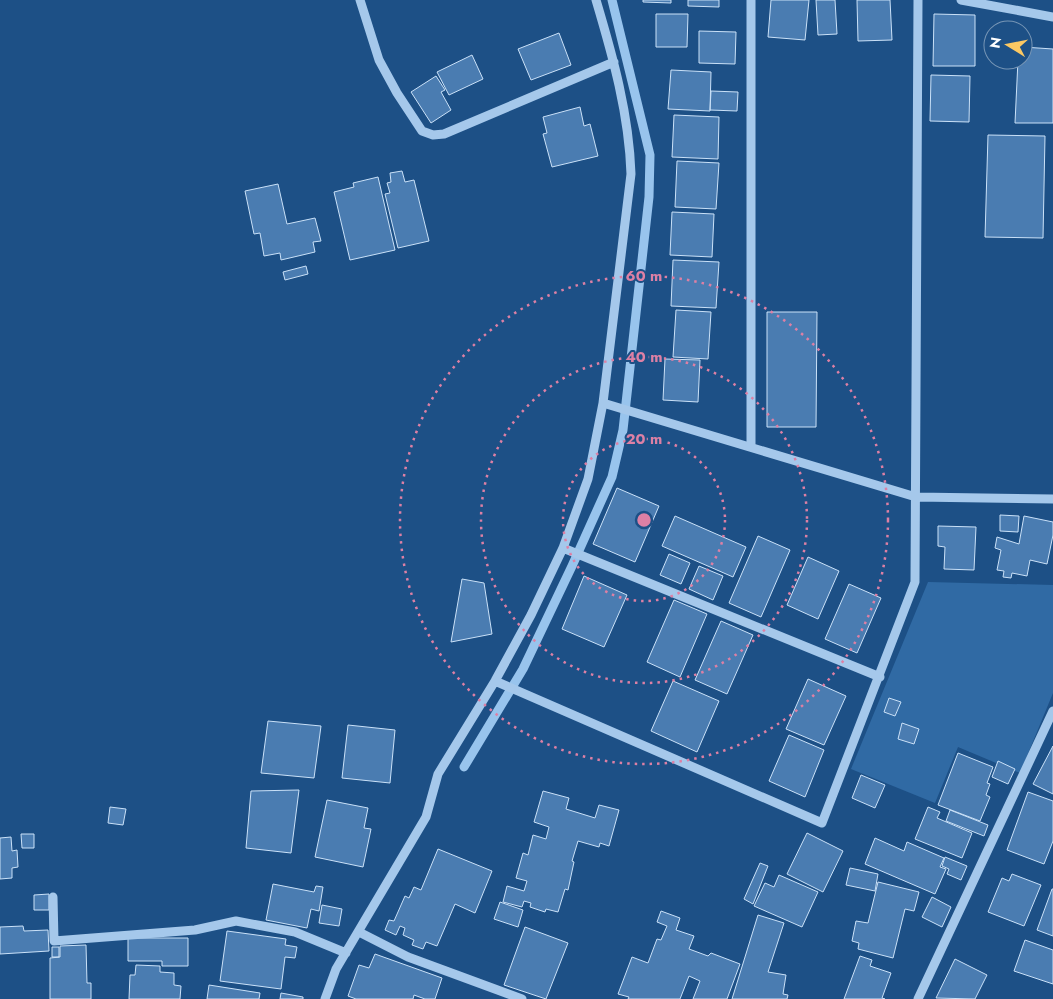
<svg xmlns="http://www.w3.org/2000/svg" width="1053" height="999" font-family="Jost,sans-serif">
<rect width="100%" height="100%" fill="#1d5086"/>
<path fill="#306aa4" d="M928,582L1053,585V693L1020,773L958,747L935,803L851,769Z"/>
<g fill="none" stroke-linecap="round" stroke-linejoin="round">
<path stroke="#98c4ed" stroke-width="9" d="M464,767L523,669L572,566L612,477L623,430L649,197L650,155L612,0"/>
</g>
<path fill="#4a7cb1" stroke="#cae1f8" d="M643,0H671V3L643,2Z
M688,0H719V7L688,6Z
M771,0H809L805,40L768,37Z
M816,0H835L837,34L818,35Z
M857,0H890L892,40L858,41Z
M656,14H688L687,47H656Z
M934,14L975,15V66H933Z
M699,31L736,32L735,64L699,63Z
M559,33L571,65L531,80L518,49Z
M1023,47L1053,49V123H1015L1018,60H1023Z
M472,55L483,79L449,95L437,72Z
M671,70L711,72L710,111L668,109Z
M931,75L970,76L969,122L930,121Z
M436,76L445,90L441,92L451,110L431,123L411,92Z
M711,91L738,92L737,111L710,110Z
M580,107L584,126L590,124L598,156L552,167L543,134L547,133L543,117Z
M674,115L719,117L718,159L672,157Z
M988,135L1045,136L1043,238L985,237Z
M677,161L719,163L716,209L675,207Z
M402,171L405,182L414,180L429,241L398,248L385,194L390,193L387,183L391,182L390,173Z
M378,177L395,250L350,260L334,192L354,187L353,183Z
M278,184L287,224L315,218L321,241L313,242L315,252L281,260L280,253L264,256L260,233L254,234L245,191Z
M672,212L714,214L712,257L670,255Z
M673,260L719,262L716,308L671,306Z
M306,266L308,274L285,280L283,272Z
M676,310L711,312L708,359L673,357Z
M767,312H817L816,427H767Z
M665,359L700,360L698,402L663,400Z
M617,488L659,506L635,562L593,544Z
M1000,515L1019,516L1018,532L1000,531Z
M675,516L746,547L733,577L662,546Z
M1024,516L1053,522V535L1047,564L1030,560L1027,576L1012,573L1011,578L1003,577L1004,571L997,570L1001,550L995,548L997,537L1019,544Z
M938,526L976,527L974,570L944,569L945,547L938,546Z
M758,536L790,550L761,617L729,603Z
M669,554L690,563L681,584L660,575Z
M808,557L839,571L818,619L787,605Z
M699,566L723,576L713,600L689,589Z
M584,576L627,595L604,647L562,629Z
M462,579L484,583L492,634L451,642Z
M849,584L881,598L857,653L825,639Z
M674,600L707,614L680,677L647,662Z
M721,621L753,635L727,694L695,680Z
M808,679L846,696L824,745L786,729Z
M673,681L719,701L697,752L651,731Z
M889,698L901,702L895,716L884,712Z
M268,721L321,726L314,778L261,773Z
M902,723L919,729L914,744L898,739Z
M348,725L395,730L390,783L342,778Z
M789,735L824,750L805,797L769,781Z
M1053,746V794L1033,784Z
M958,753L993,767L987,783L990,784L986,795L990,797L980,821L938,805Z
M998,761L1015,769L1008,784L992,777Z
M861,775L885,785L875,808L852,798Z
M299,790L291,853L246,848L251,791Z
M543,791L569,798L566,809L595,818L599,805L619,810L609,846L600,843L599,847L578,841L572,861L574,862L568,890L565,889L558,912L546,909L545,912L530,907L531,903L524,901L522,907L503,902L507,886L524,891L527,881L516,878L523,853L528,855L533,835L546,839L549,827L534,822Z
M1028,792L1053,801V841L1044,864L1007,850Z
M327,800L368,808L364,828L371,829L363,867L315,857Z
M110,807L126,809L123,825L108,823Z
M928,807L940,812L937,818L972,833L962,858L915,839Z
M950,810L988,825L984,836L946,821Z
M807,833L843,851L823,892L787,874Z
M21,834H34V848H22Z
M11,837L12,851L17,850L18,867L12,868V878L0,879V838Z
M875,838L904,851L907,842L944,858L940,867L946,869L935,894L865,864Z
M438,849L492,871L475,913L455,904L437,946L426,942L423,949L412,945L414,940L403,935L405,928L400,926L396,935L385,930L389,920L394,921L405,896L409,898L414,887L421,890Z
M945,857L967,866L961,880L947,874L949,869L942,866Z
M760,863L768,866L753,904L744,899Z
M850,868L878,874L875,891L846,885Z
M1012,874L1041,885L1024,926L988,912L1002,878L1009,881Z
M779,875L818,892L802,927L754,906L765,883L774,887Z
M878,882L919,892L914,911L905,909L893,958L858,949L859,943L852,941L856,921L868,923Z
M273,884L314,892L316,886L323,887L319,911L311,909L307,928L266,920Z
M1052,889H1053V936L1037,930Z
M49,894V910H34V895Z
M932,897L951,907L942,927L922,917Z
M500,902L523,910L518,927L494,919Z
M322,905L342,909L339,926L319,923Z
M661,911L680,918L676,930L694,936L689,949L708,956L711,953L740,964L727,999H693L700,981L689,976L680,999H628L629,997L618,994L632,957L648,963L657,939L661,940L667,926L657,922Z
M758,915L784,923L768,972L786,975L783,994L788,995L787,999H732Z
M23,926L24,931L48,930L49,951L0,954V927Z
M525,927L568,943L546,999L504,985Z
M227,931L286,939L285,945L297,947L295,958L285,957L281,989L220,981Z
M128,938H188V966H162V961H128Z
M1025,940L1053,950V984L1014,971Z
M86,945L87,983H91V999H50V958L60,957V946Z
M52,947H59V957H52Z
M375,954L442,978L435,999H425L414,995L413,999H356L348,996L359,965L369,968Z
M860,956L872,960L870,966L891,973L882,998L885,999H844Z
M955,959L987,975L975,999L936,998Z
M136,965L160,966V972L174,973V985L181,986L180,999H129L130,975H135Z
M209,985L260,993L259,999H207Z
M281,993L303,997V999H280Z"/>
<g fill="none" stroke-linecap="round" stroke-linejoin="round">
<path stroke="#a5c8eb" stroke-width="9" d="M360,0L379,60L397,93L422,131L433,135L444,134L614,62
M751,0V447
M961,0L1053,17
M603,403L916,497L1053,499
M563,548L880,677
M495,681L822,823L915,582L918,0
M53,897L54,941L195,930L236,921L295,932L346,953
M359,932L408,957L522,999
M325,999L336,969L426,817L438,774L495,681L531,615L563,548L588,479L603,403L631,174C629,114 613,57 596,0
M918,999L1053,711"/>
</g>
<g fill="none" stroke="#dd80a5" stroke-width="2.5" stroke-dasharray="2.5 5">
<circle cx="644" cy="520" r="81"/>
<circle cx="644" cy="520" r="163"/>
<circle cx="644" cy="520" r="244"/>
</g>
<circle cx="644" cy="520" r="8" fill="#dd80a5" stroke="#1d5086" stroke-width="2.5"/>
<g font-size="15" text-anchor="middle" font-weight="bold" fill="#dd80a5" stroke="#1d5086" stroke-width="4" stroke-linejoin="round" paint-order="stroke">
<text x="644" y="281">60 m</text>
<text x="644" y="362">40 m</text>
<text x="644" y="444">20 m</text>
</g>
<g transform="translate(1008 45) rotate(280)"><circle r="24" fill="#1d5086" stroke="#7796b6"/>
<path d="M0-4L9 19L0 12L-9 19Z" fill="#fbc863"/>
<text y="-8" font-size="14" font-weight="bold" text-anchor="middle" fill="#ffffff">N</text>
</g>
</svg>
